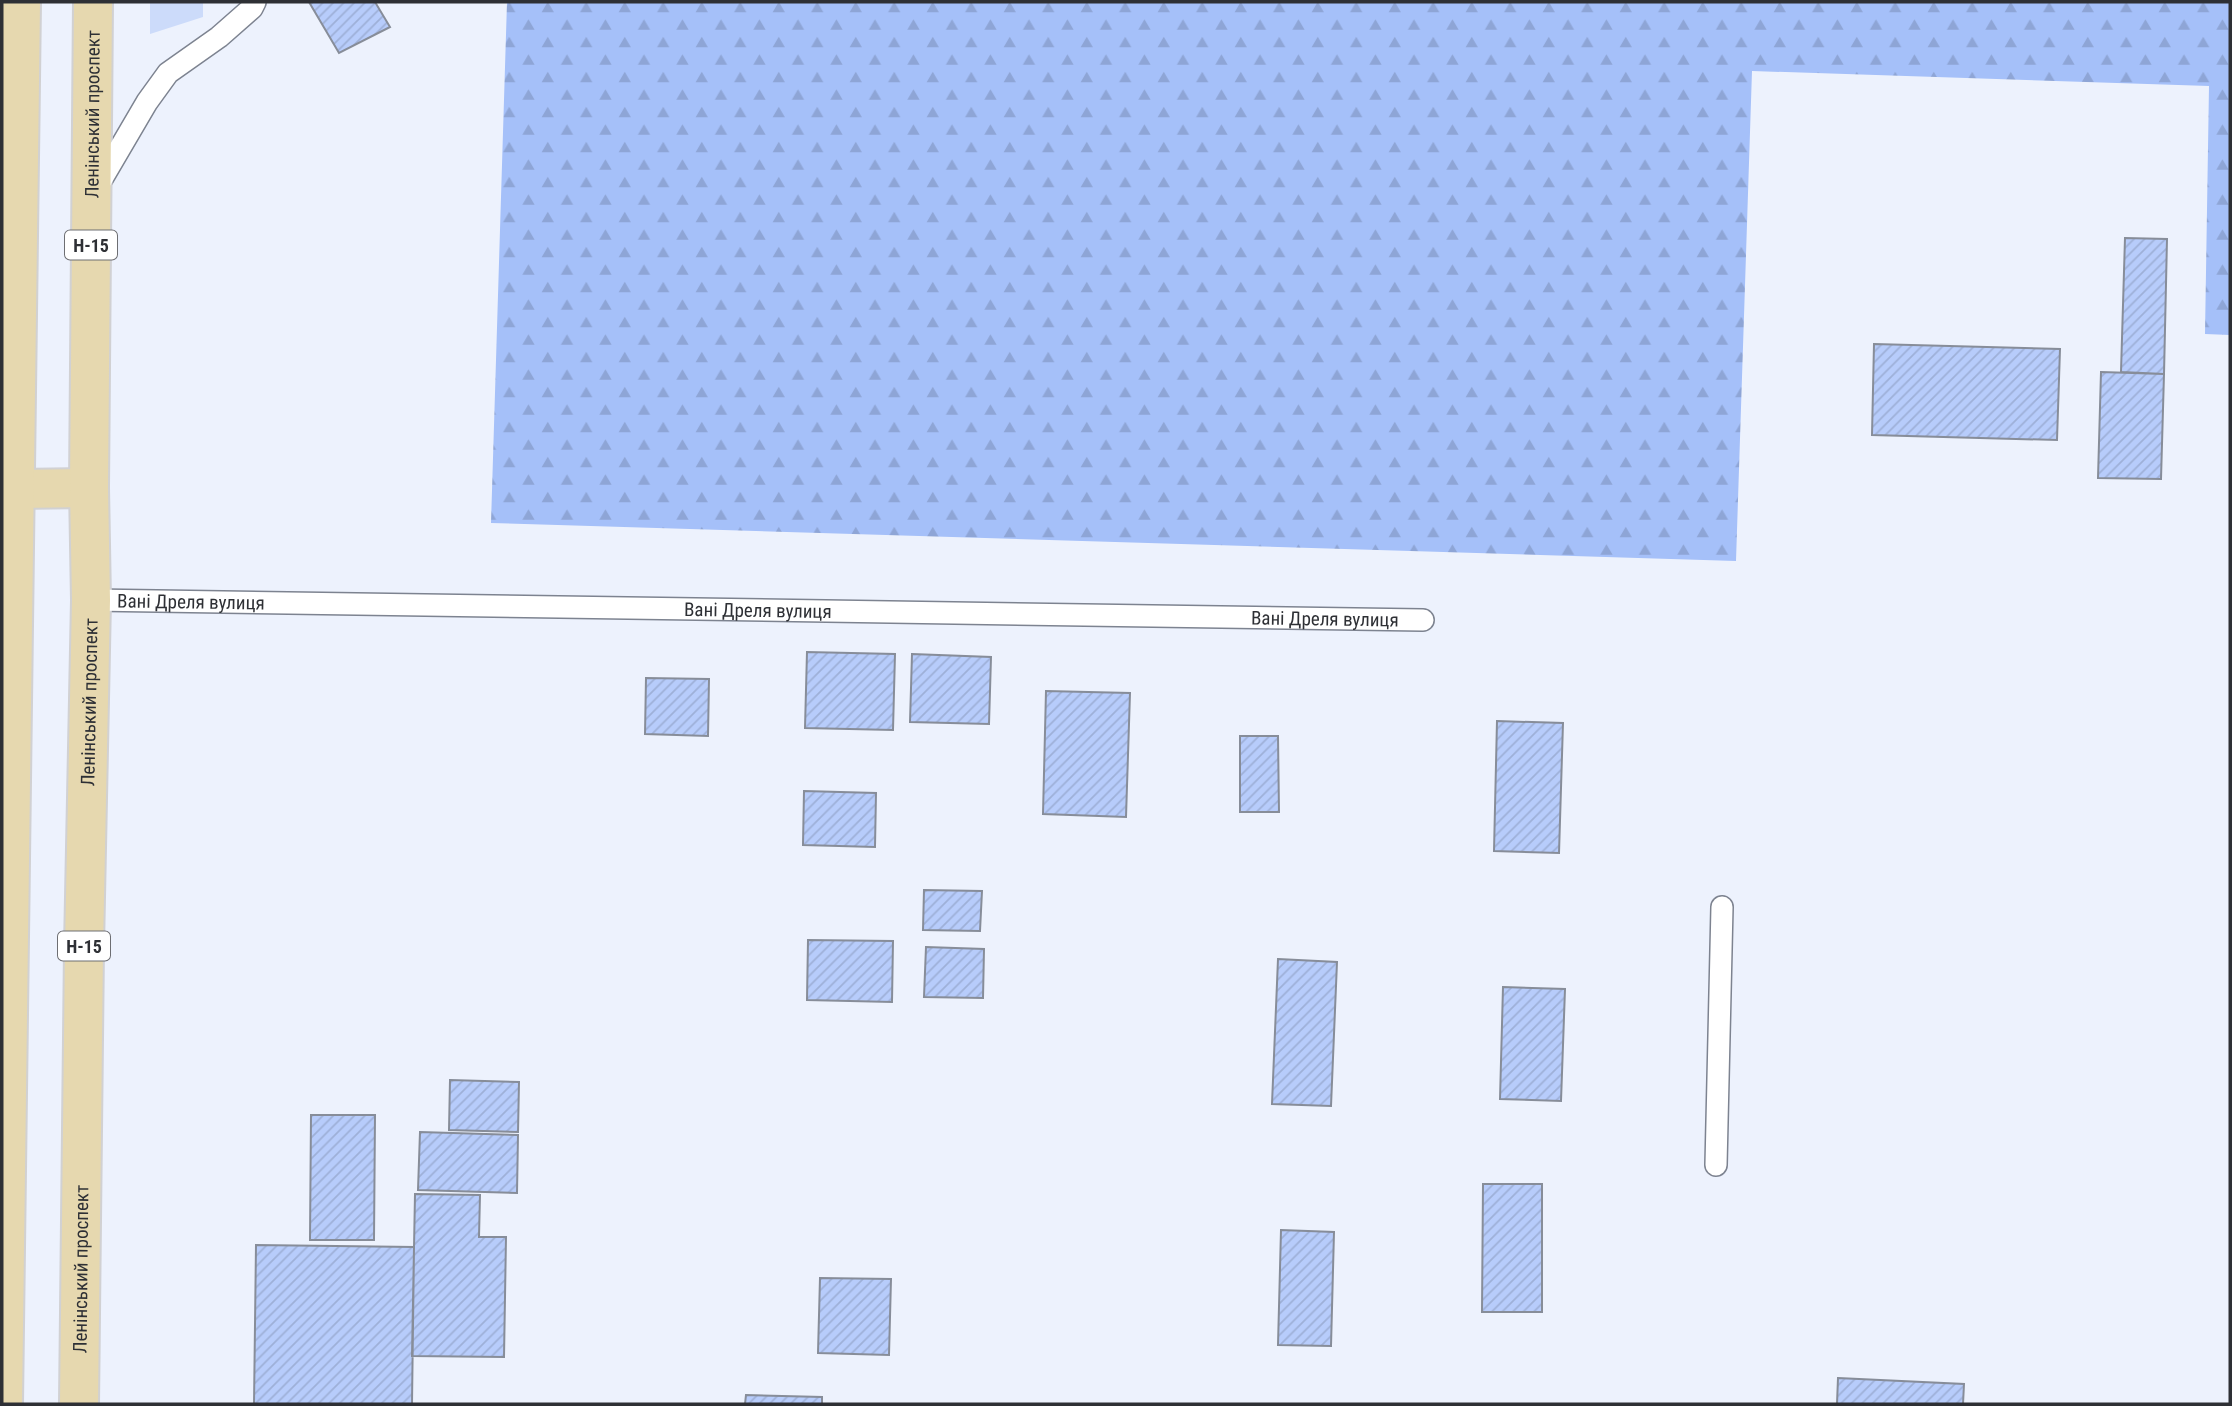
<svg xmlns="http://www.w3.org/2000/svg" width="2232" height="1406" font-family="'Roboto Condensed',sans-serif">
<defs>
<pattern id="forest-firs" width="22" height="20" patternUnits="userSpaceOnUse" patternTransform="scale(1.75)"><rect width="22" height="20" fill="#a5c0f9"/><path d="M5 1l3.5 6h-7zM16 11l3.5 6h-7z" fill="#8ea5d6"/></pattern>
<pattern id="building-hatch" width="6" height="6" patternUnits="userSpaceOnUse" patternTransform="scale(1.75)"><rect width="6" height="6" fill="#b7ccfb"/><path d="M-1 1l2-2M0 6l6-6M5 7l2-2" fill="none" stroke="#9eb0d8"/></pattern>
</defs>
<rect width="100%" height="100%" fill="#edf2fd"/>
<path fill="#ccdbfa" d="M150,2H203V17L150,34Z"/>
<path fill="url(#forest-firs)" d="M507,2H2230V335L2205,334L2209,86L1752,71L1736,561L491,523Z"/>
<path fill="url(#building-hatch)" stroke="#878d99" stroke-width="2" d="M309,2H375L390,27L339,53Z
M2125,238L2167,239L2164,374L2121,372Z
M1874,344L2060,349L2057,440L1872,435Z
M2101,372L2164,374L2161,479L2098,478Z
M807,652L895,654L893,730L805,728Z
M912,654L991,657L989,724L910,722Z
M646,678L709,679L708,736L645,734Z
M1046,691L1130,693L1126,817L1043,814Z
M1497,721L1563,723L1559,853L1494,851Z
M1240,736H1278L1279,812H1240Z
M804,791L876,793L875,847L803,845Z
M924,890L982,891L980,931L923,930Z
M808,940L893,941L892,1002L807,1000Z
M926,947L984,949L983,998L924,997Z
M1278,959L1337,962L1331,1106L1272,1104Z
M1503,987L1565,989L1561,1101L1500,1099Z
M450,1080L519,1082L518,1132L449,1130Z
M311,1115H375L374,1240H310Z
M420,1132L518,1135L517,1193L418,1190Z
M1483,1184H1542V1312H1482Z
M415,1194L480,1195L479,1237H506L504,1357L412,1356Z
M1281,1230L1334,1232L1331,1346L1278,1345Z
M256,1245L414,1247L412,1404H254Z
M820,1278L891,1279L889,1355L818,1353Z
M1838,1378L1964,1384L1963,1404H1837Z
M746,1395L822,1397V1404H745Z"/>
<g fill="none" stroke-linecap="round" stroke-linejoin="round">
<g stroke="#7d8390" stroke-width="24">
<g id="lane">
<path d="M96,189L147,102L168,73L219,37L252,8L255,2"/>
<path id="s1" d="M91,600L1423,620"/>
<path d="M1716,1165L1722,907"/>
</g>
</g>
<g stroke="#d1d1d3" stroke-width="42">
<g id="primary">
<path d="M15,489L89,488"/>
<path d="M3,1404L21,2"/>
<path id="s2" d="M79,1404L84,947L91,600L89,488L93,2"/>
</g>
</g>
<use href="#lane" stroke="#fff" stroke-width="21"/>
<use href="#primary" stroke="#e6d8af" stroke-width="38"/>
</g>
<g text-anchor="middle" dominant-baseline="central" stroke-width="7" stroke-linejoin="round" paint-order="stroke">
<g fill="#fff" stroke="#6d6e72" stroke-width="2">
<rect x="65" y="230.5" width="52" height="29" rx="5"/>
<rect x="58" y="931.5" width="52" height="29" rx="5"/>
</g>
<g font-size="18" font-weight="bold" fill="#2e3035">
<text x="91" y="245">Н-15</text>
<text x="84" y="946">Н-15</text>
</g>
<g font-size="19" fill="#2e3035" stroke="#fff">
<text stroke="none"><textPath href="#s2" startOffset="1290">Ленінський проспект</textPath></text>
<text stroke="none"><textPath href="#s1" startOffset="100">Вані Дреля вулиця</textPath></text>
<text stroke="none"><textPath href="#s1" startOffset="667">Вані Дреля вулиця</textPath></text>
<text stroke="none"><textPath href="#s1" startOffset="1234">Вані Дреля вулиця</textPath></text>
<text stroke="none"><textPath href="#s2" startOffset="702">Ленінський проспект</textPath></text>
<text stroke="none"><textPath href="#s2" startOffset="135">Ленінський проспект</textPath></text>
</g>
</g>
<rect width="2232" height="1406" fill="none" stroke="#2e3035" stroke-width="7"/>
</svg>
